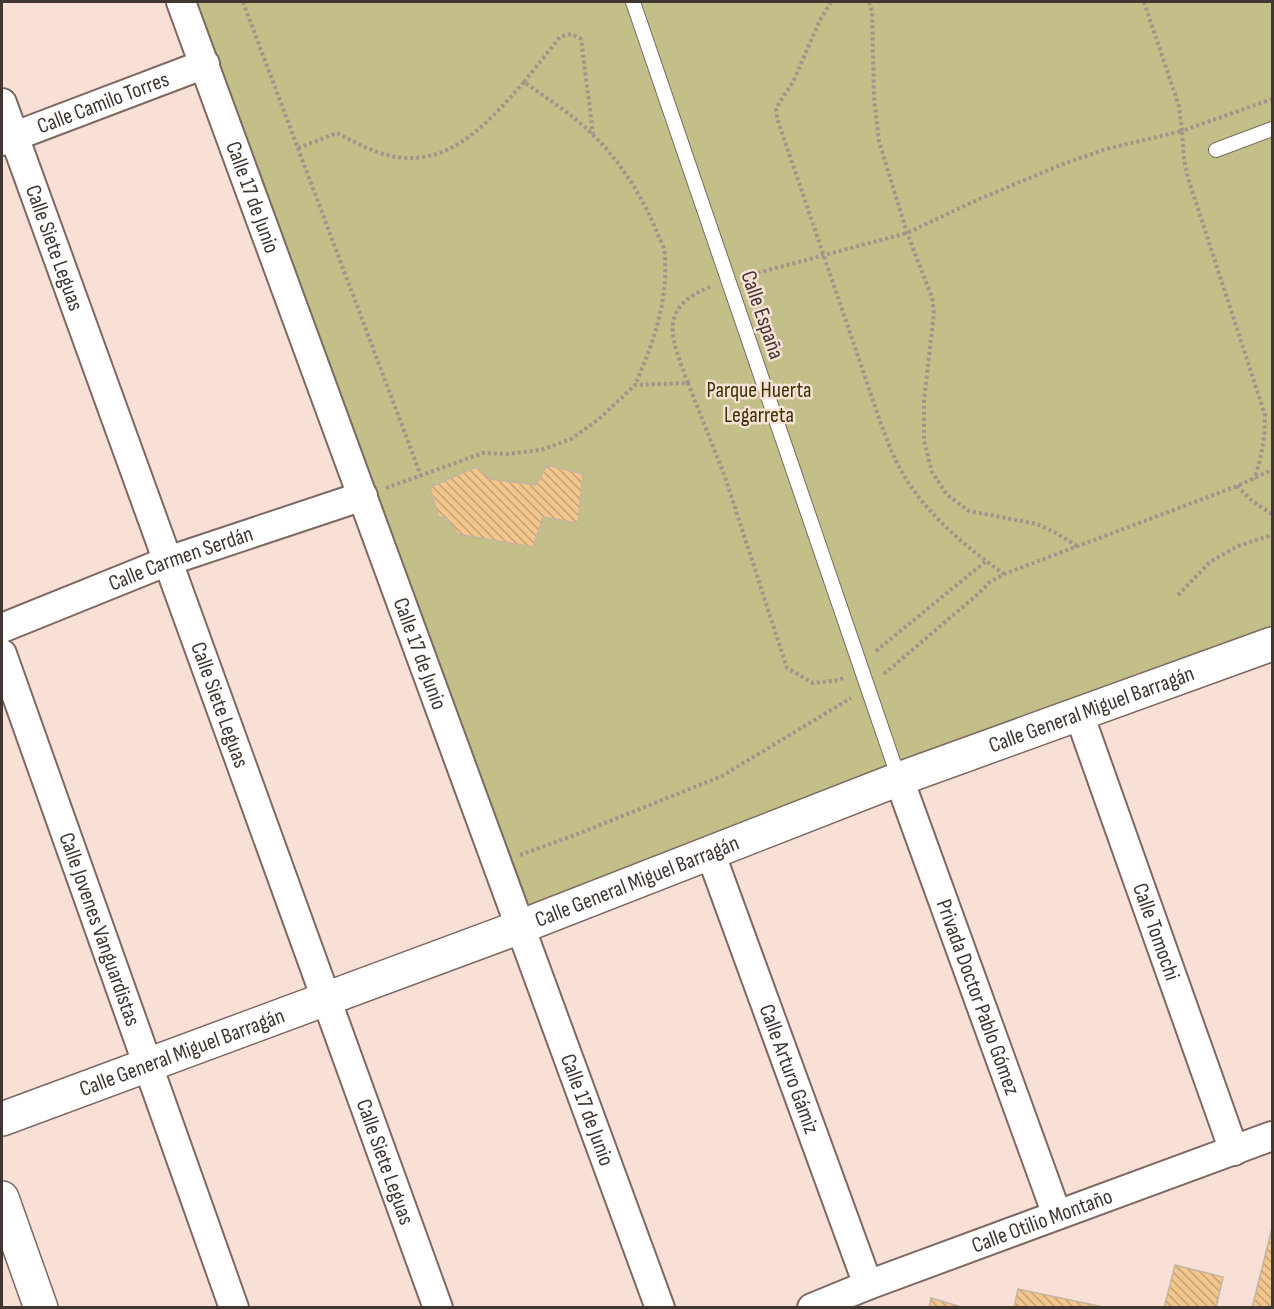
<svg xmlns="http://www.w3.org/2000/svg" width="1274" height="1309" font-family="'Sofia Sans Condensed',sans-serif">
<defs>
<pattern id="building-back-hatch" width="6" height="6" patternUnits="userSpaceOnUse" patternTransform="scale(1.5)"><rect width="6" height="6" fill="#f2c68d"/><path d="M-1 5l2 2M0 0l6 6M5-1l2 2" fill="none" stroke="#c5a274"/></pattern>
</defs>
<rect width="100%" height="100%" fill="#f8e0d7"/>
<path fill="#c2bf88" d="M181,2H1272V644L520,927Z"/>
<path fill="url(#building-back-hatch)" stroke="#c3b5a4" stroke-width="1.5" d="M547,465L583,474L578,523L543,517L533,547L457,534L447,518L438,517L430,487L476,467L491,479L536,485Z
M1272,1228V1308H1252Z
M1175,1265L1223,1277L1216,1308H1164Z
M1018,1289L1108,1308H1014Z
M931,1298L965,1308H929Z"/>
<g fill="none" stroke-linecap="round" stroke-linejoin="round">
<g stroke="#7e6962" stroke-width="16">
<path id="lane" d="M633,2L899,779
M1216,150L1272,129"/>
</g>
<g stroke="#7e6962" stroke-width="32">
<g id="street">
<path id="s1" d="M181,2L660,1308"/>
<path id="s2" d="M2,103L438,1308"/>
<path id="s3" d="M2,141L205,64"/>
<path id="s4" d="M2,628L168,561L363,496"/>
<path id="s5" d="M2,654L234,1308"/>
<path id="s6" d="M1079,714L1234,1151"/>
<path id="s7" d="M899,779L1057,1215"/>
<path id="s8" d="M710,852L868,1285"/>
<path id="s9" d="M812,1308L868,1285L1272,1136"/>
</g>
</g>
<g stroke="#7e6962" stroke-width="36">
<g id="secondary">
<path id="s10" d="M2,1119L520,927L899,779L1272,644"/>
<path d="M2,1198L41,1308"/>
</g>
</g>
<path stroke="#a4938c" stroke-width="4" stroke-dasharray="3 3" stroke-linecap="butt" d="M243,2L421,476
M831,2L820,20L793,82L779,103L776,110L778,121L881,424C886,437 891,451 897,463C920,509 963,545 1004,574
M869,2L872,11L874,98L879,141L907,233L932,297L934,313L924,400V440L932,472L947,495L969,511L1037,524L1056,533L1077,546
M1144,2L1179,106L1182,131L1272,99
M524,82L560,37L571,34L581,39L593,134
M298,148L337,133C351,140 365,148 380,153C445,174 486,125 524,82C546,98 575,116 593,135C621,162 644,199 658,235C661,241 665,249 665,256C668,302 653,344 635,385
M746,276L907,233L977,200L1063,164L1106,149L1182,131L1184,159L1188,178L1265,415C1265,438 1262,457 1254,479
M688,383C672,340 656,308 710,287
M1237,486L1252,501L1272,514
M386,488L483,453L506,454L541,450L571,439L599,419L635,385L688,383L725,477L787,668L813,683L840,680L844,677
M1178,595L1210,562L1238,546L1272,535
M876,651L986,561
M884,674L978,594L990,582L1004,574L1237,486L1272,470
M520,855L575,835L722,776L851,698"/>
<use href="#lane" stroke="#fff" stroke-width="14"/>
<use href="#street" stroke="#fff" stroke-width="28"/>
<use href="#secondary" stroke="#fff" stroke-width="33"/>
</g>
<g text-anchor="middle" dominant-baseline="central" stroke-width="5" stroke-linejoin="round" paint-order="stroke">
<g font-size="22" fill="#403733" stroke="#f8e0d7">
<text stroke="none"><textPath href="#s3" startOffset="108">Calle Camilo Torres</textPath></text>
<text stroke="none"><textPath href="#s1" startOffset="208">Calle 17 de Junio</textPath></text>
<text stroke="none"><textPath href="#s2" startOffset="154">Calle Siete Leguas</textPath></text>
<text transform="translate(762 315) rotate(71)">Calle España</text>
<text stroke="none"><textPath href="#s4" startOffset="192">Calle Carmen Serdán</textPath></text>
<text stroke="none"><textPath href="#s1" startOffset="694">Calle 17 de Junio</textPath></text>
<text stroke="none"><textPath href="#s2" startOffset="640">Calle Siete Leguas</textPath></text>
<text stroke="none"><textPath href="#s10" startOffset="1164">Calle General Miguel Barragán</textPath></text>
<text stroke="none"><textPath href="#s10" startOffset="678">Calle General Miguel Barragán</textPath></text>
<text stroke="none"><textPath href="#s5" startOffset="292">Calle Jovenes Vanguardistas</textPath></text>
<text stroke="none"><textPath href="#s6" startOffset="231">Calle Tomochi</textPath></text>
<text stroke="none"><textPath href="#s7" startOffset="232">Privada Doctor Pablo Gómez</textPath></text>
<text stroke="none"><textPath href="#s10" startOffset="192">Calle General Miguel Barragán</textPath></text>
<text stroke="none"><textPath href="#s8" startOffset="231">Calle Arturo Gámiz</textPath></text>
<text stroke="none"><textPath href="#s1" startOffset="1180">Calle 17 de Junio</textPath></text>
<text stroke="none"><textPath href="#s2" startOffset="1126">Calle Siete Leguas</textPath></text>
<text stroke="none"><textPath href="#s9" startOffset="246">Calle Otilio Montaño</textPath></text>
</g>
<g font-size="22" fill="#383500" stroke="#f8e0d7">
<text x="759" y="390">Parque Huerta<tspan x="759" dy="25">Legarreta</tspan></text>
</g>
</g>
<rect width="1274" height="1309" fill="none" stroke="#403733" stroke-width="6"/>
</svg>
